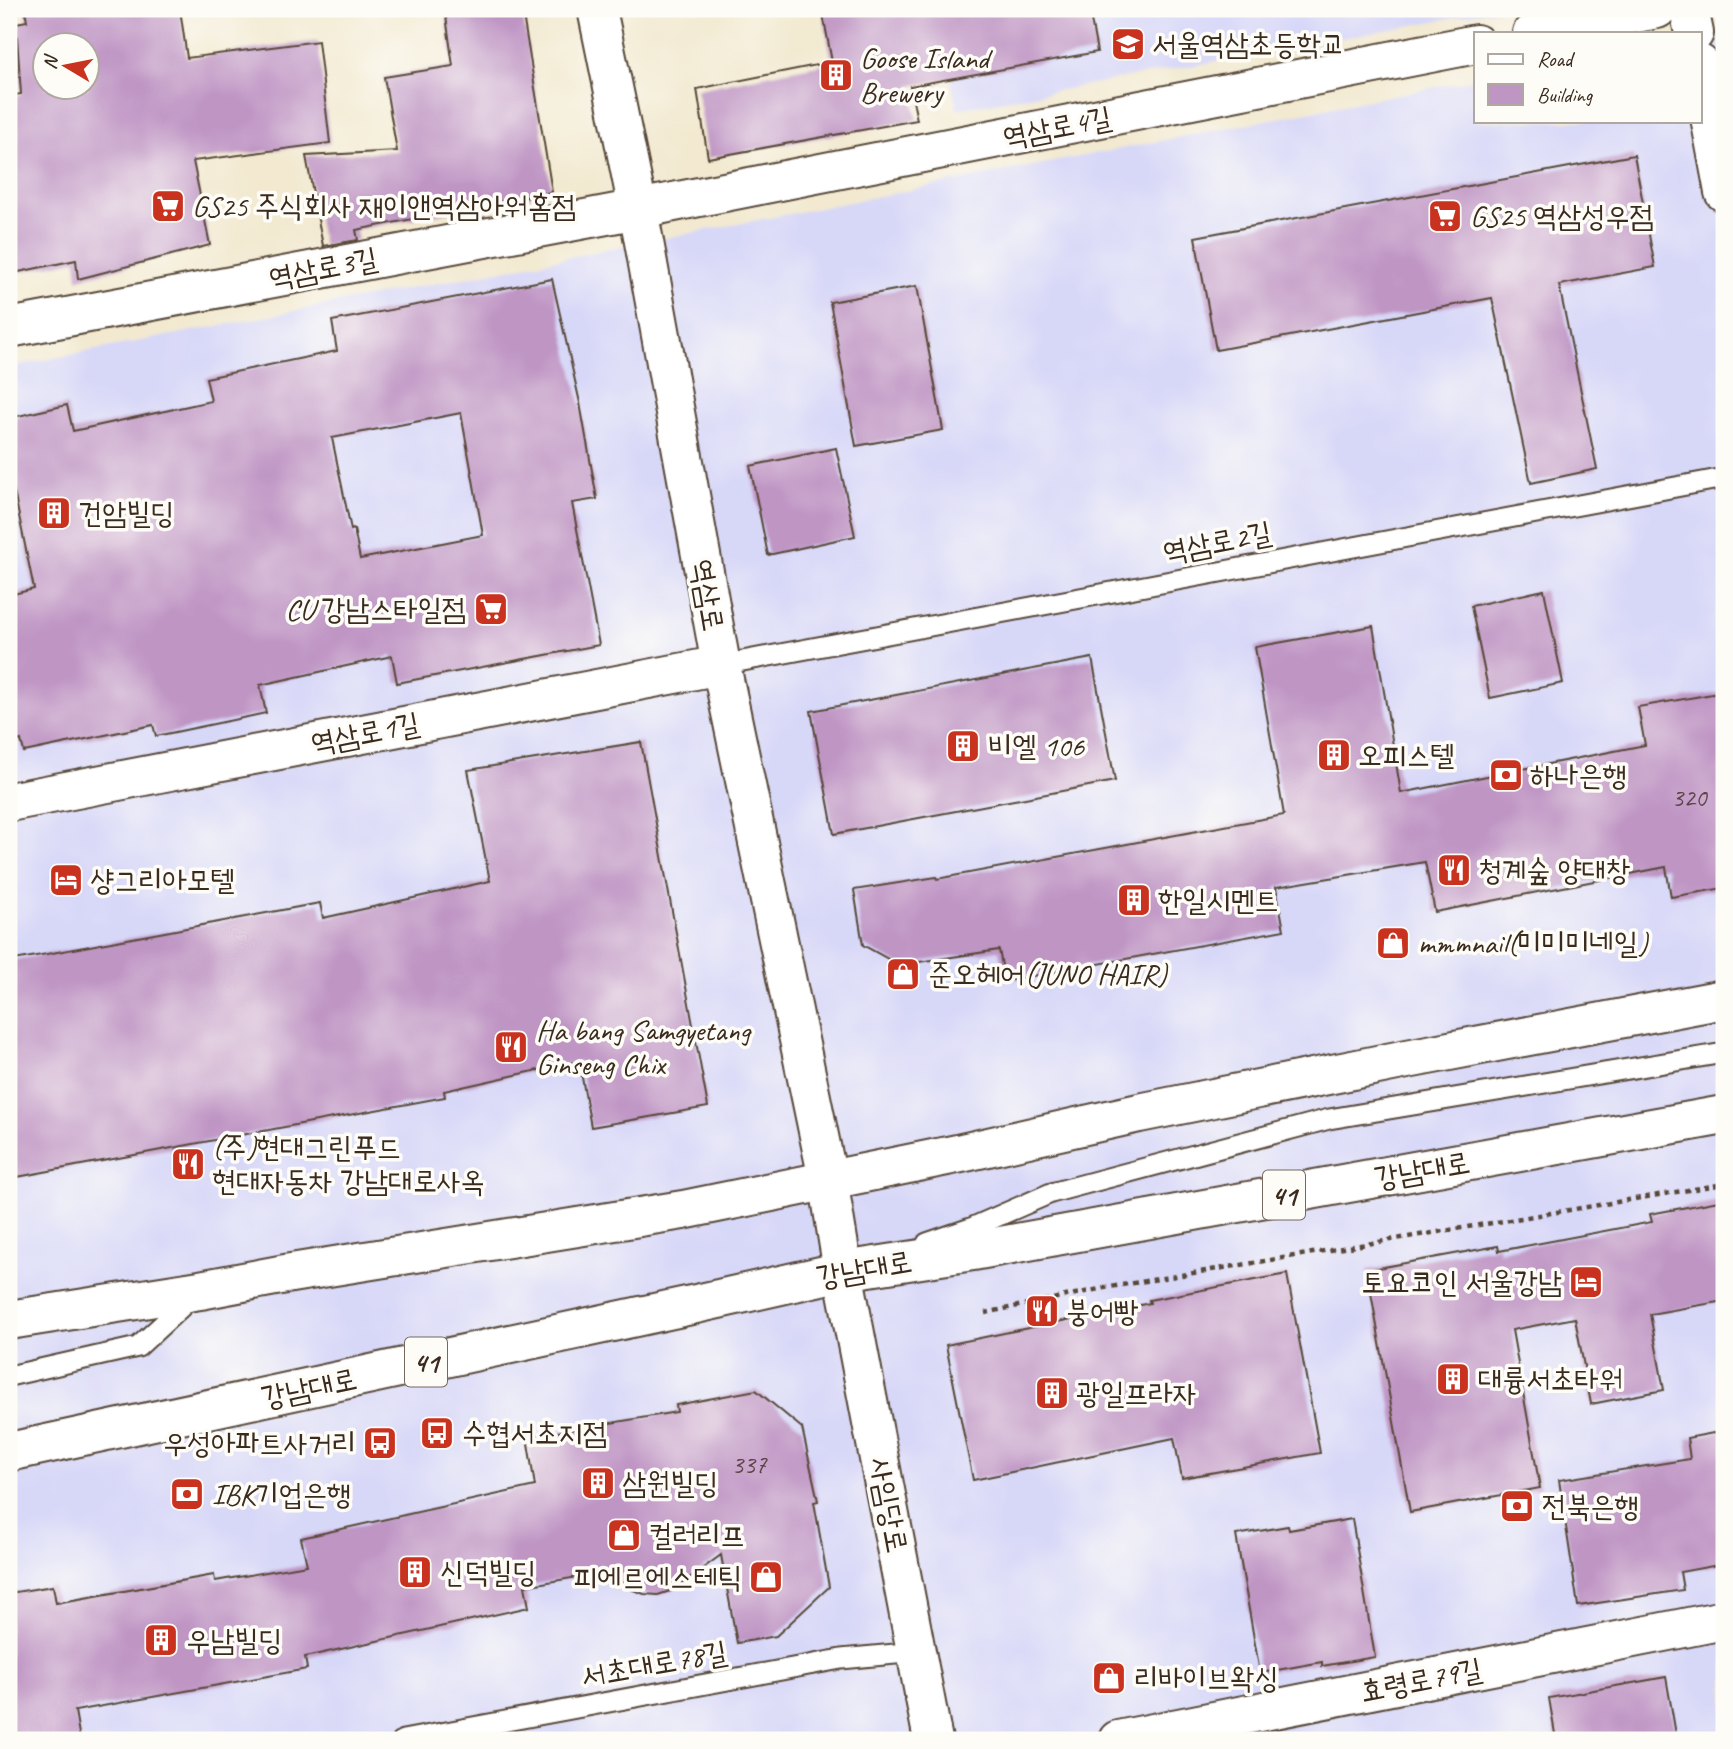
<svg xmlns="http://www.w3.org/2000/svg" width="1733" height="1749" font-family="Caveat,'Poor Story',sans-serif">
<rect width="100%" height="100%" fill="#fdfcf7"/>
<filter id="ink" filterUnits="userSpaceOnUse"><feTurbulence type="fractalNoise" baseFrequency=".0143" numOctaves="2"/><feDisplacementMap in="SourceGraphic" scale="14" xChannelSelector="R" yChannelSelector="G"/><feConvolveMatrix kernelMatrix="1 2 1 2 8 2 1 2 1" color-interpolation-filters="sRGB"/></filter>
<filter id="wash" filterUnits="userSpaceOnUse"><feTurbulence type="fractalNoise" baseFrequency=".00686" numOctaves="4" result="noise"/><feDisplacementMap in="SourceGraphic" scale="28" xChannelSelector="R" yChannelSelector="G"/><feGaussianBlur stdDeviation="1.57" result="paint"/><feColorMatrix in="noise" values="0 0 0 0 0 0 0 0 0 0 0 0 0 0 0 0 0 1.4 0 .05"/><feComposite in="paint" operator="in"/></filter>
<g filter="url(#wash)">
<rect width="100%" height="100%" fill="#f2e9d0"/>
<path fill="#d7d7f8" d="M937,9H1500L957,109Z
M1724,30V1740H9V367L1476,79V121H1700V35Z"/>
<g id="blocks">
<path fill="#bf95c4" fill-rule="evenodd" d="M25,9H180L187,58L318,41L330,143L193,161L210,245L78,279L76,260L9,274V96L21,94L16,23L27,21ZM46,46H88V88H46Z
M445,9H522L552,192L356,230L358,240L323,246L306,156L397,151L384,77L453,66Z
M822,9H1089L1097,52L910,86L917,120L708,158L697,89L832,62Z
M1634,155L1655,267L1559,285L1597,469L1531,483L1492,298L1216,350L1195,237Z
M552,279L580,403L597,499L572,503L599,645L397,683L392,656L260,685L266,713L156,736L153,725L24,752L21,740L13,742L9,720V595L34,589L9,467V418L67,405L73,431L211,401L206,378L337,351L332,321ZM461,413L483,535L360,559L354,529L351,530L332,438Z
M917,286L943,430L856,446L830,302Z
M836,448L855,536L768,555L750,466Z
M1544,590L1563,683L1490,698L1471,606Z
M1373,626L1401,793L1645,745L1638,707L1724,692V888L1671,897L1666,867L1435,912L1425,862L1276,887L1284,930L1005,981L999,950L899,965L863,945L854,890L936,877L937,879L1284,815L1255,647Z
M1092,658L1115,781L834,834L811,711Z
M641,742L708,1107L591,1127L579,1061L444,1091L445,1097L17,1177L9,1134V961L320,903L323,918L490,881L468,770Z
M1724,1200V1301L1650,1314L1664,1390L1591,1404L1575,1318L1512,1330L1540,1488L1410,1512L1367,1270L1498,1246L1499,1251L1652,1222L1650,1214Z
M1287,1274L1320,1453L1182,1478L1174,1438L973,1480L946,1345L1150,1303L1149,1300Z
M756,1390L802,1428L818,1501L814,1502L829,1587L776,1636L737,1643L721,1555L673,1590L658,1595L644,1594L630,1589L612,1571L525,1586L529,1607L305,1657L307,1669L75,1711L80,1740H9V1593L53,1586L56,1603L214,1575L215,1581L307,1565L301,1538L535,1486L527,1437L677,1412L676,1405Z
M1724,1431V1564L1680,1572L1683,1590L1578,1606L1559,1480L1690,1459L1687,1438Z
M1352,1519L1375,1657L1322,1666V1662L1260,1673L1236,1535L1288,1526L1289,1530Z
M1666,1677L1677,1740H1556L1549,1698Z"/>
</g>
</g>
<g filter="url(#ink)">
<use href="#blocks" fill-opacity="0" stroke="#564739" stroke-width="2"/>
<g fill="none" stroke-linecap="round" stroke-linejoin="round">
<g stroke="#564739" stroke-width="23">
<path id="service" d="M721,665L1724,478
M927,1243L971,1228L1051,1193L1329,1119L1724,1053
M9,1376L138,1347L192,1297
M403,1740L841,1659L917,1652"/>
</g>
<g stroke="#564739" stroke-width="42">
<path id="minor" d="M1689,9L1694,33
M1532,33L1657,9
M1700,64L1724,192
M9,328L638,209L1476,44
M9,802L721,665
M1118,1740L1724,1620"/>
</g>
<g stroke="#564739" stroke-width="42">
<path id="secondary" d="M597,9L638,209L721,665L828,1179L843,1271L933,1740"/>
</g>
<g stroke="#564739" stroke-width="42">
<path id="primary" d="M9,1320L200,1290L291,1273L683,1210L957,1154L1139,1113L1407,1059L1724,999
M9,1452L696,1304L843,1271L973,1251L1724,1115"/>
</g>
<path stroke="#564739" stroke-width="4.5" stroke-dasharray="5 5" stroke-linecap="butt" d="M985,1313L1104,1288L1724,1184"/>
<use href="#service" stroke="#fff" stroke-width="19"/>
<use href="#minor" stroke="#fff" stroke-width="38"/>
<use href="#secondary" stroke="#fff" stroke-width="38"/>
<use href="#primary" stroke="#fff" stroke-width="38"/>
</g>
</g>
<defs>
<g id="school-square" transform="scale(1.75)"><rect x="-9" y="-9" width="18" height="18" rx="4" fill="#c8321e" stroke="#fdfcf7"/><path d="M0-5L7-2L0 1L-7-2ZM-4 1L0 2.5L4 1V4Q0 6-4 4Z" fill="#fff"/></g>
<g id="building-square" transform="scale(1.75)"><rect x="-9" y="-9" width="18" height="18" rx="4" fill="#c8321e" stroke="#fdfcf7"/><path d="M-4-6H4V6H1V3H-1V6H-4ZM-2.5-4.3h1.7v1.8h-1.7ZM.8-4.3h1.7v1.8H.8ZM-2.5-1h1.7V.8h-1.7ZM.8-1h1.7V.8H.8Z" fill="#fff"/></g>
<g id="supermarket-square" transform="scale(1.75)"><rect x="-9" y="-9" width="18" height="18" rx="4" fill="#c8321e" stroke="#fdfcf7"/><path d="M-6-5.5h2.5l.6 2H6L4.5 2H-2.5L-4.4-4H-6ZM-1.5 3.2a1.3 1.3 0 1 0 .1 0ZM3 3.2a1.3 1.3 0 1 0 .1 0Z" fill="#fff"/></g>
<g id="bank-square" transform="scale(1.75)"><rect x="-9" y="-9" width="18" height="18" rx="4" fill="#c8321e" stroke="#fdfcf7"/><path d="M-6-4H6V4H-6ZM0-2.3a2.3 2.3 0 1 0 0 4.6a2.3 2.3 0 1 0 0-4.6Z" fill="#fff"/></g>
<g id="restaurant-square" transform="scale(1.75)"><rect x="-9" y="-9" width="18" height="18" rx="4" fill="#c8321e" stroke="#fdfcf7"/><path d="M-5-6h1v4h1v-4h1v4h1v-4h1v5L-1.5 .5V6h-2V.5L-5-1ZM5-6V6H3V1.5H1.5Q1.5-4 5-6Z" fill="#fff"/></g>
<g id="hotel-square" transform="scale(1.75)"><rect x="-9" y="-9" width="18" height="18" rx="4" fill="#c8321e" stroke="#fdfcf7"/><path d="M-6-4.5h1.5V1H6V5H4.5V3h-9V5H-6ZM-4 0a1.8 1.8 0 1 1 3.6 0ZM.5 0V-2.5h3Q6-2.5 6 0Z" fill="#fff"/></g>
<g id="shop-square" transform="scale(1.75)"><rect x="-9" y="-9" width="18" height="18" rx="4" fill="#c8321e" stroke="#fdfcf7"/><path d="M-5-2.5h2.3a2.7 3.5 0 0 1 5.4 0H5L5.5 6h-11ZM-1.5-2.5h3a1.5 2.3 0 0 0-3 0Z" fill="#fff"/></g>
<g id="bus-square" transform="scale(1.75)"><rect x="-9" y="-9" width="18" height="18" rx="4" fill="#c8321e" stroke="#fdfcf7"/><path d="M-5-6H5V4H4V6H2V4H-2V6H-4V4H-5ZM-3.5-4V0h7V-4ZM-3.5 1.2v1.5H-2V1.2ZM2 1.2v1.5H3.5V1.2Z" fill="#fff"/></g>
</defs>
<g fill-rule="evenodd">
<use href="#school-square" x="1128" y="44"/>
<use href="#building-square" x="836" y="75"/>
<use href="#supermarket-square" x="168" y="206"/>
<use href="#supermarket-square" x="1445" y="216"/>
<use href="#building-square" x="54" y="513"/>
<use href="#supermarket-square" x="491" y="609"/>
<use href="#building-square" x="963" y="746"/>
<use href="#building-square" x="1334" y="755"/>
<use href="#bank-square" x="1506" y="775"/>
<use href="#restaurant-square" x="1454" y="870"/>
<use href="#hotel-square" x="66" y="880"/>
<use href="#building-square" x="1134" y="900"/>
<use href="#shop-square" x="1393" y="943"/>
<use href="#shop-square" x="903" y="974"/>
<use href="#restaurant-square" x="511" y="1047"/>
<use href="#restaurant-square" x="188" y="1164"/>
<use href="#hotel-square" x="1586" y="1282"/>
<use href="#restaurant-square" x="1042" y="1311"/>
<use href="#building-square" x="1453" y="1379"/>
<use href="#building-square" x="1052" y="1393"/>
<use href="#bus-square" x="437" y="1433"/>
<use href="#bus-square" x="380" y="1443"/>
<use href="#building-square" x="598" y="1483"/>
<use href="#bank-square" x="187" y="1494"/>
<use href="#bank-square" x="1517" y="1506"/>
<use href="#shop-square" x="624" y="1535"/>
<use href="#building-square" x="415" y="1572"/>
<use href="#shop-square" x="766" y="1577"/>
<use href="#building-square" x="161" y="1640"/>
<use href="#shop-square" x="1109" y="1678"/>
</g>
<g text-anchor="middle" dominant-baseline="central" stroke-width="7" stroke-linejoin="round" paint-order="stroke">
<g font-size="26" fill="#5c4548">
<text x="1689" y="797">320</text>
<text x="749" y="1464">337</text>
</g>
<g fill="#fdfcf7" stroke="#75695f" stroke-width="2">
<rect x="1263" y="1170.5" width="42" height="49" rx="5"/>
<rect x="405" y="1337.5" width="42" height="49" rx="5"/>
</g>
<g font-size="28" font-weight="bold" fill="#3b2a1e">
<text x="1284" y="1195">41</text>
<text x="426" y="1362">41</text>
</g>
<g font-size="30" fill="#3b2a1e" stroke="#fdfcf7" text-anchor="start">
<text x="1152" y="44">서울역삼초등학교</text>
<text x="860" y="58">Goose Island<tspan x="860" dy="34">Brewery</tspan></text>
<text x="192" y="206">GS25 주식회사 재이앤역삼아워홈점</text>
<text x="1470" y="216">GS25 역삼성우점</text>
<text x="78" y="513">건암빌딩</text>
<text x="466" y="609" text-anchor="end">CU 강남스타일점</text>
<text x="988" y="746">비엘 106</text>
<text x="1358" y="755">오피스텔</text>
<text x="1530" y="775">하나은행</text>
<text x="1478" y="870">청계숲 양대창</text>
<text x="90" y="880">샹그리아모텔</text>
<text x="1158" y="900">한일시멘트</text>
<text x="1418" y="943">mmmnail(미미미네일)</text>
<text x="928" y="974">준오헤어(JUNO HAIR)</text>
<text x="536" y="1030">Ha bang Samgyetang<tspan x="536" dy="34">Ginseng Chix</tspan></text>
<text x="212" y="1147">(주)현대그린푸드<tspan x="212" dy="34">현대자동차 강남대로사옥</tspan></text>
<text x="1562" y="1282" text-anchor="end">토요코인 서울강남</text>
<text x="1066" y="1311">붕어빵</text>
<text x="1478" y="1379">대륭서초타워</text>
<text x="1076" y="1393">광일프라자</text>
<text x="462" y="1433">수협서초지점</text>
<text x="356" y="1443" text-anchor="end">우성아파트사거리</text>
<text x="622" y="1483">삼원빌딩</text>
<text x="212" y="1494">IBK기업은행</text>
<text x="1542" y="1506">전북은행</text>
<text x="648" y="1535">컬러리프</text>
<text x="440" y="1572">신덕빌딩</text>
<text x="742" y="1577" text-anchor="end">피에르에스테틱</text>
<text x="186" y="1640">우남빌딩</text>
<text x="1134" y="1678">리바이브왁싱</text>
</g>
<g font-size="30" fill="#3b2a1e" stroke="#fdfcf7">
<text transform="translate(1057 127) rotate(-11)">역삼로4길</text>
<text transform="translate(323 268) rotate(-11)">역삼로3길</text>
<text transform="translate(1217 542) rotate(-11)">역삼로2길</text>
<text transform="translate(708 595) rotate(80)">역삼로</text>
<text transform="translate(365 733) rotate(-11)">역삼로1길</text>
<text transform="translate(1422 1170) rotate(-10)">강남대로</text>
<text transform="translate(864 1269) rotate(-10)">강남대로</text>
<text transform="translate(309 1388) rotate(-12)">강남대로</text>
<text transform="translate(889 1505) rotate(79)">사임당로</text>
<text transform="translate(654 1664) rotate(-10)">서초대로78길</text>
<text transform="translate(1421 1680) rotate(-11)">효령로79길</text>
</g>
</g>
<rect width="1733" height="1749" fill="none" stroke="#fdfcf7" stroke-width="35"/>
<rect x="1474" y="32" width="228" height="91" fill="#fdfcf7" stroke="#afa8a0" stroke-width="2"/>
<rect x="1488" y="54" width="35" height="10" fill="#ffffff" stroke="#afa8a0" stroke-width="2"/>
<text x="1537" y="66" font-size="21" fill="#3b2a1e">Road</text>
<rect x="1488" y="84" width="35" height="21" fill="#bf95c4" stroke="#afa8a0" stroke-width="2"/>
<text x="1537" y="102" font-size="21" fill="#3b2a1e">Building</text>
<g transform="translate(66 66) rotate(280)"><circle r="33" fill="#fdfcf7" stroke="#afa8a0" stroke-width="2"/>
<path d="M0-5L12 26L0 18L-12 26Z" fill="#c8321e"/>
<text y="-10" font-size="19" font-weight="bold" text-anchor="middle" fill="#3b2a1e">N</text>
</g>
</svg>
